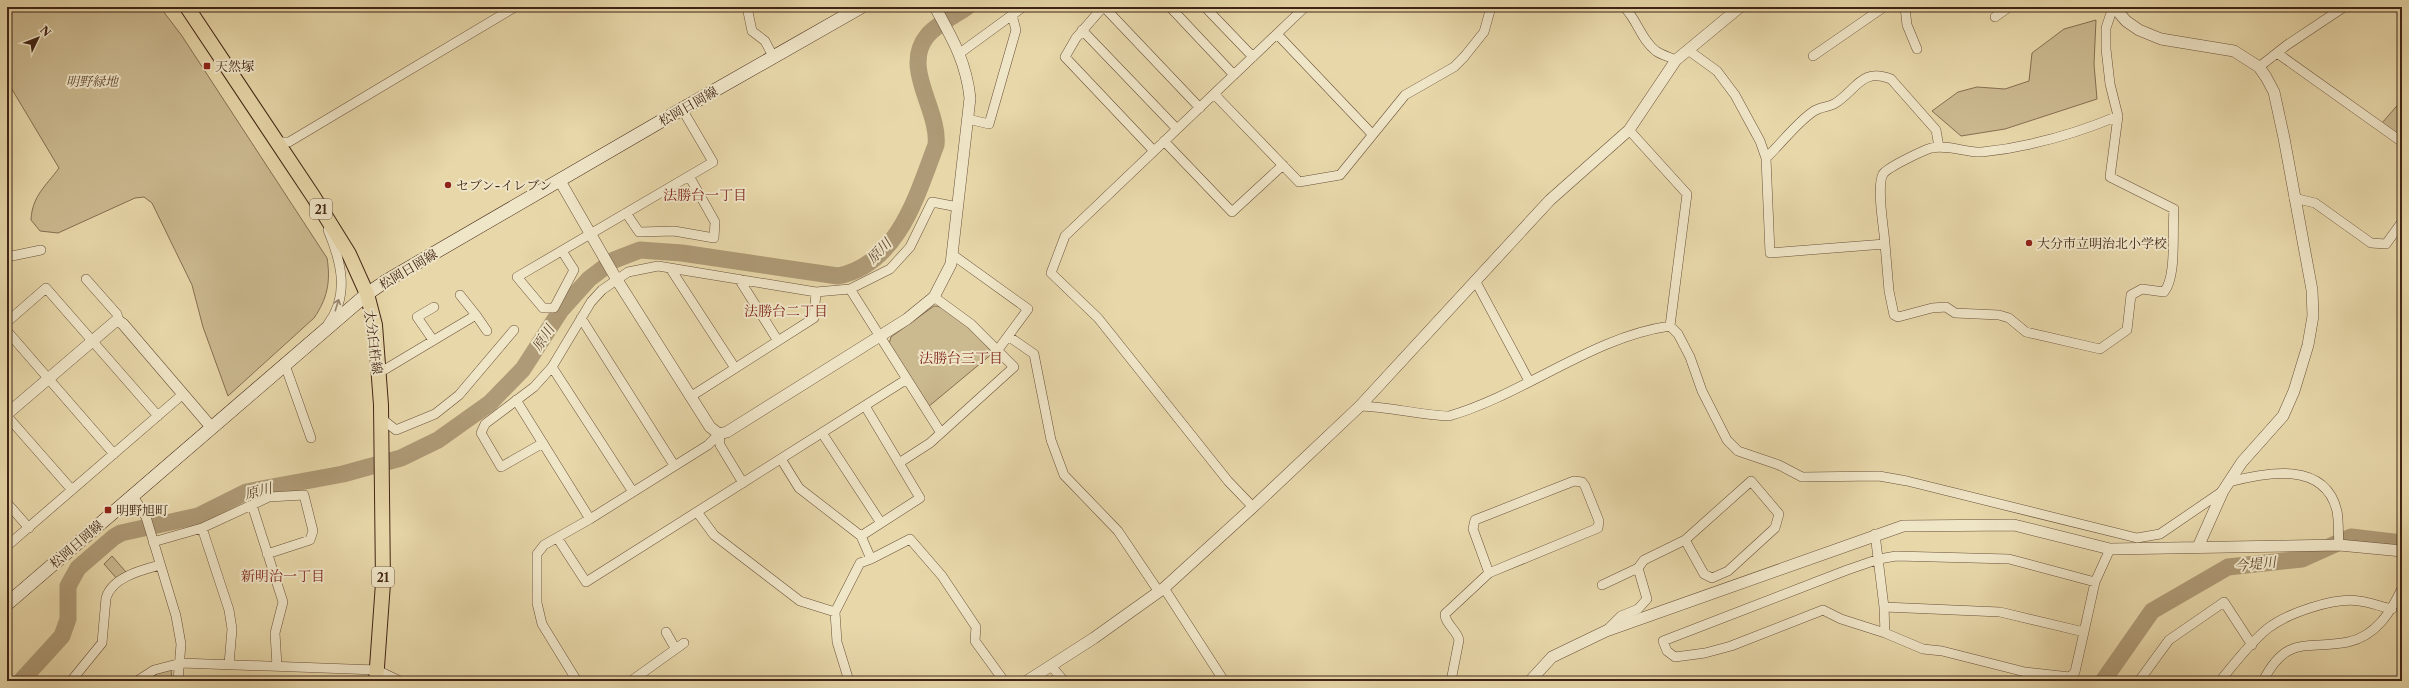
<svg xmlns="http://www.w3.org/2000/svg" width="2409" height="688" font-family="'Libre Caslon Text','Noto Serif JP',serif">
<rect width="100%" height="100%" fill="#e7d7a9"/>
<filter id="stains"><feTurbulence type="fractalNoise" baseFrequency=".005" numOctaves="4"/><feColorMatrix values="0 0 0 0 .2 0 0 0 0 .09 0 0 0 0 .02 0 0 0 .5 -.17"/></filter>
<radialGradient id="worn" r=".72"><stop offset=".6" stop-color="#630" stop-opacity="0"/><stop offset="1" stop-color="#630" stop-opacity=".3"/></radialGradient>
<path fill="#cbb990" stroke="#866e52" d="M7,7H160L182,36L327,258C331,282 327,299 314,318L228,396L203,327L192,285L152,203L144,197L135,198L58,233L40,231L31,220C32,196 46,186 59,168L7,81Z
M2096,20L2094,64L2097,99L2005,129L1961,136L1932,111L1958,92L1977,87L2005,89L2029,81L2032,53L2064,29Z
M2402,100V137L2382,123Z
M934,306C953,306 980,339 993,353L928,407L889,344L891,337Z
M112,556L126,572L118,580L104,564Z
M166,669H171L172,681H144Z"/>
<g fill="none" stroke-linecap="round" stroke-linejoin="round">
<path stroke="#ae9a76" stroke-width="17" d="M21,681L62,636L68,619V586L78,568L114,537L121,533L198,516L246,492L343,474L401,458L438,440L490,403L523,369L561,310L589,279L614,260L640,250L682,253L838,276C898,264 917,195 936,145C940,110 901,68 927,36C937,24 954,16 967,7
M2103,681L2152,611L2228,567L2302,559L2351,537L2402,543"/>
<g stroke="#6a5139" stroke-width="10">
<path id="minor" d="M747,7L752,31L765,41L774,58
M1103,7L1076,38L1065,57L1154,151
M1104,7L1200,108
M1170,7L1234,75
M1205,7L1253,57
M1624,7C1637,19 1641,40 1656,51C1661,55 1670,57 1676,60
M1905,7L1907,25L1917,49
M1995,17L2009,7
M1082,30L1177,129
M1277,34L1372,134
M1688,50L1717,71L1735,95L1760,141L1766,158L1770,253L1885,244C1884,228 1876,187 1883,174C1888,167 1922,151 1931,148C1948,144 1966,153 1982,152C2029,147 2075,134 2118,116
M960,53L1023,7
M2277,53L2402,142
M1813,56L1884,7
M2259,67L2287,45L2344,7
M1214,94L1299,182L1340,175L1405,95L1454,67L1464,57L1484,32L1491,7
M968,119L989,124L1016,30L1012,15
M1629,130L1687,194L1670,326L1678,334L1690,357L1702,391L1727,440L1738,451L1779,465L1802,477L1879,476L1907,481L2137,538L2160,534L2223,491
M1164,141L1232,212L1283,165
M276,142H289L515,7
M1766,158C1782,143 1796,123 1814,111C1820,107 1828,107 1834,104C1856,91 1861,67 1891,79L1936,130L1939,147
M2294,198L2315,203L2371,243L2386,244L2402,222
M626,213L639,232L674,231L714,238L715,222L689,176
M328,230C341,261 350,295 328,324
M1885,244L1889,291L1894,315L1898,317L1932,308L1946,307L1955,313L1999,315L2009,318L2026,332L2100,349L2127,330L2131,295L2142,289L2164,292C2177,277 2172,231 2174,209L2110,177L2118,116L2110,84L2106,49V28L2113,7
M562,251L574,270L554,308H543L517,277L713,162L682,109
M953,255L1028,309L997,351
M7,257L41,250
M670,268L735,368
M86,279L117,314L119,321
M739,279L778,341
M1476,282L1529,381
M850,289L941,433
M460,295L476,315
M581,318L674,465
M7,322L46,288L158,416
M7,331L114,454
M1008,336L1034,354L1051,440L1064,475L1118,531L1159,592
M433,340L417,317L434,307
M285,365L311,438
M552,367L633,492
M379,373L476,315L487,331
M690,397L814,318L816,292
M516,400L590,519
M1360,406C1391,407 1419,415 1449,416C1525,394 1592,337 1670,326
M7,416L72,490
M382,419L396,430L435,414L459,395L514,330
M822,433L881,523
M719,434L720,445L743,483
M543,443L501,467L481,433L485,424L534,387L552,367L591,302L602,290L628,272L658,266L816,292L850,289L890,269L910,247L932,202L958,207
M781,459L799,488L861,536L871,559L910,539L942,576L976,627L975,641L1004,681
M899,463L930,443L1014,367L971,324L934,297
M1574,481L1582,482L1585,486L1599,521L1598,528L1489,573L1473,529L1475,520Z
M2229,482C2267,472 2325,461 2337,511C2339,522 2338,534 2339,545
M133,496L146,517L176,616L181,644L178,681
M7,503L29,528
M252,505L283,602L275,633L277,666
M1253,507L1228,481L1098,318L1051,273L1065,236L1305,7
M697,512L714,535L800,601L835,612
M202,528L229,610L232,629L229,664
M1875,534L1884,607L2000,612L2084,632L2095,582L2110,549
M861,536L920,498L865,406
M558,539L586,582L907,379
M153,542L202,528L269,497L304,495L313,531L310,540L267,554
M7,546L183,394
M1602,585L1638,568
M1164,588L1224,681
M1884,607L1885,633L1923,649L1942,651L2025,672L2070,677L2075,672L2084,632
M1606,631L1621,616L1638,609L1647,599L1638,568L1644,560L1685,540L1751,481L1779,514L1775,528L1728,571L1712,578L1704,574L1685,540
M666,632L675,648
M1885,633L1841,619L1823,610L1731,646L1705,653L1675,657L1667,651L1663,641L1847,570L1879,559L1896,556L2009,559L2095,582
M1051,666L1064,681
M71,681L102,643L106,598C112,577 142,570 160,565
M137,681L154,670L181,663L377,670L400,681
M577,681L542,624L537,603V554L544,545L590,519L708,445L719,434
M631,681L684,643
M849,681L837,642L835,612L860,563L871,559
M1451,681L1459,640C1457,630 1445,624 1445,614L1489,573
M2139,681L2169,640L2224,602L2252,645
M2220,681C2235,663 2249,644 2267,629C2287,613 2335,597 2359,601C2370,602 2381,607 2392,609
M2263,681C2287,634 2307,650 2348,642C2376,636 2391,612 2402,588"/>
</g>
<g stroke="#6a5139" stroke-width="12">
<path id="tertiary" d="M2114,7L2126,21L2139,30L2161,39L2234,51L2259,67L2266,77L2274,92L2284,138L2312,290L2313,316L2308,345L2294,391L2283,416L2242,462L2223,491L2198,547
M560,181L617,280L710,427L719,434L727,432L907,319L934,297L951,264L970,98C966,61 952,38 935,7
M7,414L117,320L123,324L212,428
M1027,681L1094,638L1164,588L1253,507L1360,406L1550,200L1629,130L1676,60L1740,7
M1530,681L1552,657L1606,631L1903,526L2014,525L2110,549L2339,545L2402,551"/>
</g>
<g stroke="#402414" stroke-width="14">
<path id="secondary" d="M7,604L367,294L386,281L682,109L861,7"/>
</g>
<g stroke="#402414" stroke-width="16">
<path id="primary" d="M187,7L313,196L349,254L367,294L375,325L381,405L383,583L376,681"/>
</g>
<use href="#minor" stroke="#efe5c7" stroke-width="9"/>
<use href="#tertiary" stroke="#efe5c7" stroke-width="11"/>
<use href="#secondary" stroke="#efe5c7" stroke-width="13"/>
<use href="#primary" stroke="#e7d7a9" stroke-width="14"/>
</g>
<defs><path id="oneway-shaft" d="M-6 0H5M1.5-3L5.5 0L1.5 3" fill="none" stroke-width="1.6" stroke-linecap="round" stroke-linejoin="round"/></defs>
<use stroke="#98846e" href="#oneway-shaft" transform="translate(337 305) rotate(-73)"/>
<g fill="#8f2418" stroke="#efe5c7" stroke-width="1.5">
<rect x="203" y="62" width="8" height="8" rx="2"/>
<circle cx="448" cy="185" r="4"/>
<circle cx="2029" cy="243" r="4"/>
<rect x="104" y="506" width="8" height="8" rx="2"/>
</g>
<g text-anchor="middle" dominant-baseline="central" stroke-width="4" stroke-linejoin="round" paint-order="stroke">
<g fill="#efe5c7" stroke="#745e4a" stroke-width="1">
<rect x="310" y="199" width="22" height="20" rx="3"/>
<rect x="372" y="567" width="22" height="20" rx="3"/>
</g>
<g font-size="12" font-weight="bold" fill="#402414">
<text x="321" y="209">21</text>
<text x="383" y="577">21</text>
</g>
<g font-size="13" fill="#402414" stroke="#efe5c7" text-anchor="start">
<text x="215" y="66">天然塚</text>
<text x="456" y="185">セブン-イレブン</text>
<text x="2037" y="243">大分市立明治北小学校</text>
<text x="116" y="510">明野旭町</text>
</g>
<g font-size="13" font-style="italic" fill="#634933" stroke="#efe5c7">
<text x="92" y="81">明野緑地</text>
</g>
<g font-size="13" fill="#402414" stroke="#efe5c7">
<text transform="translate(688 106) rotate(-30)">松岡日岡線</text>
<text transform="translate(408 269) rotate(-31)">松岡日岡線</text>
<text transform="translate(374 342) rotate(83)">大分臼杵線</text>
<text transform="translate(76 544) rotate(-41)">松岡日岡線</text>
</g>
<g font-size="14" fill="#7a1f14" stroke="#efe5c7">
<text x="705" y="195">法勝台一丁目</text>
<text x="786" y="311">法勝台二丁目</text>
<text x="961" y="358">法勝台三丁目</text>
<text x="283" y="576">新明治一丁目</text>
</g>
<g font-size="14" font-style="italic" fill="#614731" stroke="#efe5c7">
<text transform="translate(879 251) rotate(-46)">原川</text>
<text transform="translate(543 338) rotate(-57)">原川</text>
<text transform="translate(258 491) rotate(-14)">原川</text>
<text transform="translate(2255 564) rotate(-6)">今堤川</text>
</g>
</g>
<rect width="2409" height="688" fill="none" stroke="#e7d7a9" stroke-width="24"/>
<rect x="8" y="8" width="2393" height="672" fill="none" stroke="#402414" stroke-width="2"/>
<rect x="12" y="12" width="2385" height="664" fill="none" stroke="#402414"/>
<g transform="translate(38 38) rotate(47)" stroke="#efe5c7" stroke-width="3" paint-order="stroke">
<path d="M0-3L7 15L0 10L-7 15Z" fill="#402414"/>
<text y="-6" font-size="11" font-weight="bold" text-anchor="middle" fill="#402414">N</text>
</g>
<rect width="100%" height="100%" filter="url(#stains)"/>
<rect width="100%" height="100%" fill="url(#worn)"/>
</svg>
